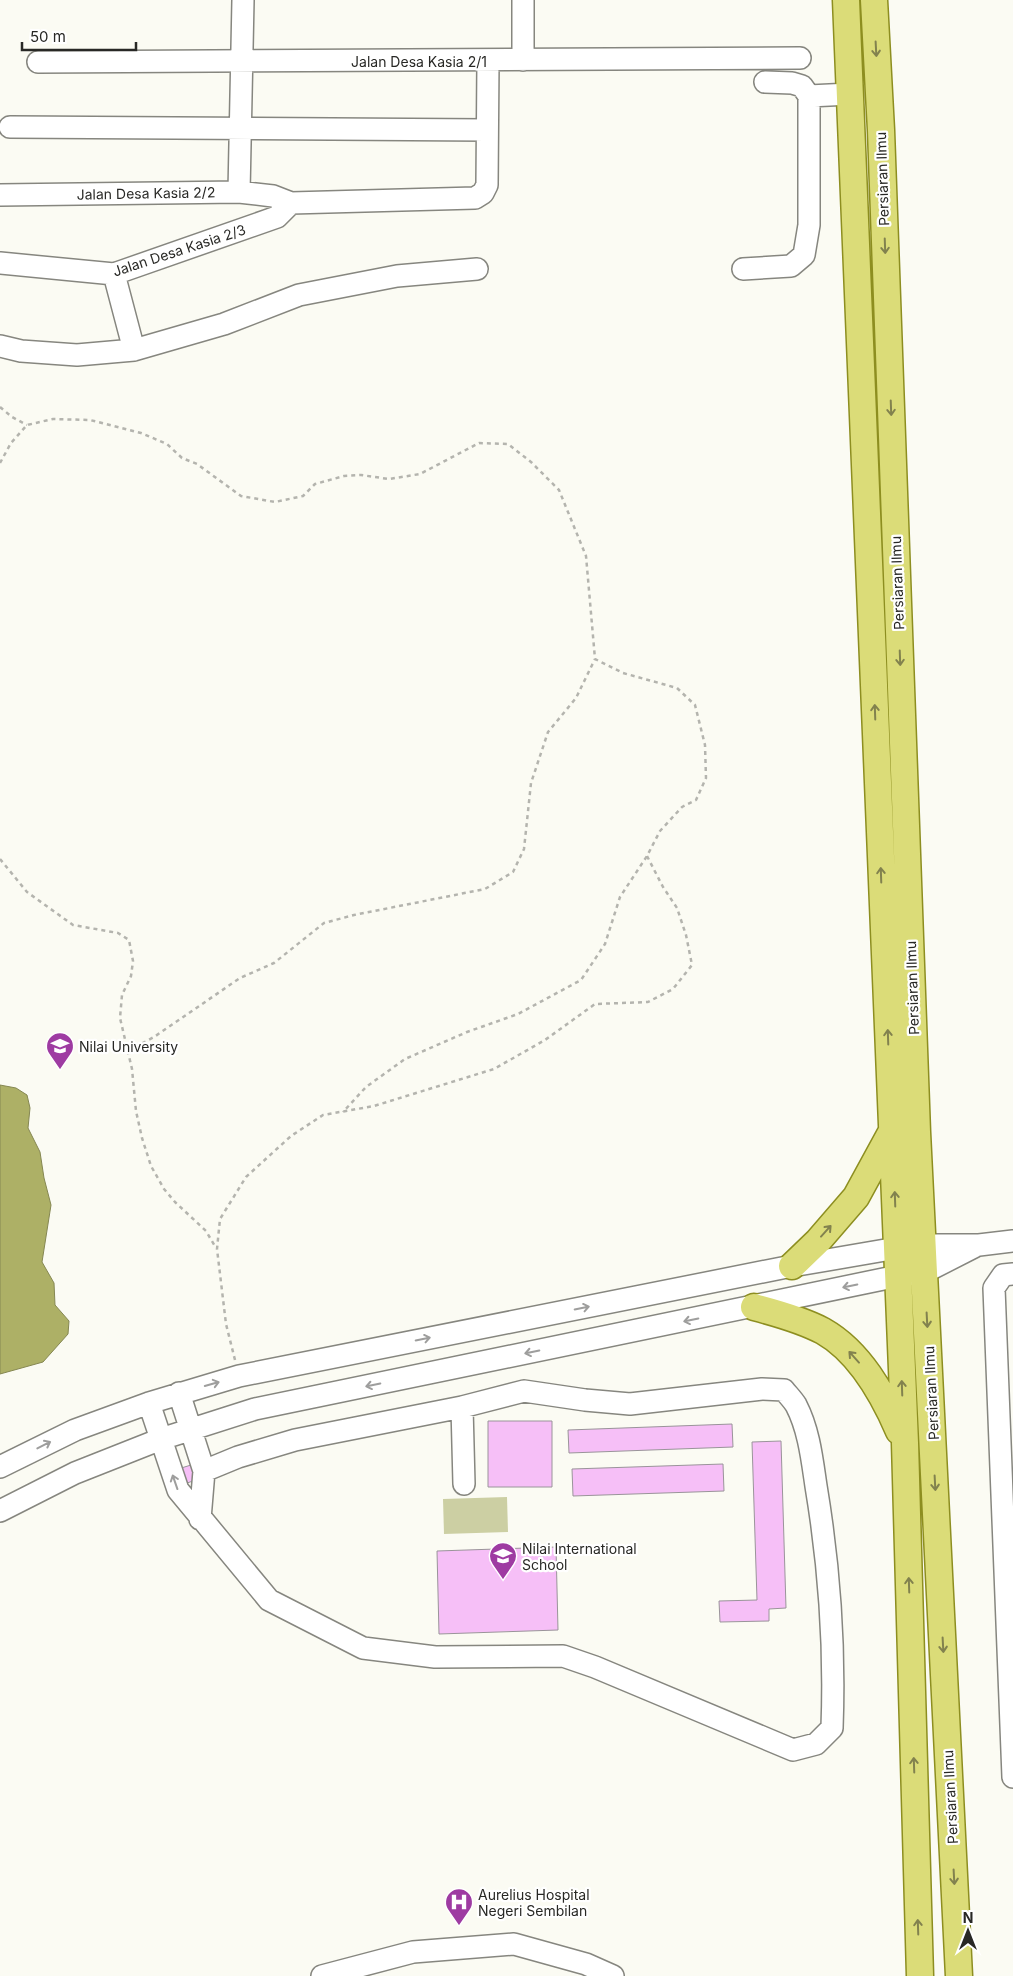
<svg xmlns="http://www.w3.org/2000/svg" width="1013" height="1976" font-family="Inter,sans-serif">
<rect width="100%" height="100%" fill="#fbfbf3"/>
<path fill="#cccfa3" d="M507,1497L508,1532L444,1534L443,1499Z"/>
<path fill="#adb066" stroke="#858752" d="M0,1085L16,1088L27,1095L30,1108L28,1128L40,1152L44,1178L51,1205L42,1262L54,1283L55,1305L69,1321L68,1334L43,1362L0,1374Z"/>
<path fill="#f6bff7" stroke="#9a949a" d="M488,1421H552V1487H488Z
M732,1424L733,1447L569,1453L568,1430Z
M781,1441L786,1608L769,1609V1621L720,1622L719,1601L757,1600L752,1442Z
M723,1464L724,1491L573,1496L572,1469Z
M191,1465L196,1480L184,1484L178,1469Z
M556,1547L558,1630L439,1634L437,1551Z"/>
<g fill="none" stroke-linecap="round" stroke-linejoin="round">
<g stroke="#86867f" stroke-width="24">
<path id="minor" d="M523,0V60
M38,62L800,58
M765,82L792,83L802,86L809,96L850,94
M10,127L487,130
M239,192L243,0
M0,195L239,192L273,196L291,203L475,198L483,193L487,185L488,61
M0,263L114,274L277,217L291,203
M743,269L791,266L804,255L809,225V96
M114,274L134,350
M0,346L21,351L77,355L134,350L224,324L299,295L397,276L477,269
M1013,1274L1003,1275L994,1288L1013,1777
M179,1393L204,1471L200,1519
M149,1403L178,1490L269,1600L363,1648L435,1657L563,1656L595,1667L793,1750L816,1744L832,1728C835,1649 829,1564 816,1486C812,1459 809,1430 796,1405C793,1400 788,1395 784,1390L762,1389L630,1404L585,1400L524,1391L462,1407L295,1440L238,1457L204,1471
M462,1407L464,1484
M0,1467L75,1430L149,1403L239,1376L792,1266L897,1248L923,1245H979L1013,1241
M0,1511L75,1473L161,1439L255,1409L898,1276L925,1272L974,1247
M322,1976L413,1952L514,1944L586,1964L613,1976"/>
</g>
<g stroke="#8d8e20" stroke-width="29">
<path id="major" d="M846,0L905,1443L920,1976
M874,0L881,130L917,1132L959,1976
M792,1266L818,1241L856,1197L892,1131
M754,1307C777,1313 802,1320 823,1331C860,1352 883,1394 899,1431"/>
</g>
<path stroke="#b4b4ae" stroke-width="2.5" stroke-dasharray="4 4" stroke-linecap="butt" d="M0,407L12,417L27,425
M0,463L11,443L27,425L53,419L90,420L141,433L167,444L182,458L197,464L241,496L275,502L303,496L315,484L344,476L361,475L389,479L420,474L479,443L508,444L531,462L559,490L586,556L595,659L623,673L677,688L695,705L705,745L706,778L696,800L682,807L660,831L647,856L620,897L605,944L581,980L518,1014L467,1032L405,1059L366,1087L343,1112
M0,859L27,892L73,925L118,933L129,940L133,961L131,976L122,995L120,1018L132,1069L136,1111L142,1138L151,1166L164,1189L175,1202L206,1231L216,1248
M128,1051L154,1037L240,978L274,963L324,923L354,915L485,889L513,872L524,849L531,783L548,732L576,698L595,659
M235,1360L226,1324L217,1249L220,1219L246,1177L291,1136L323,1115L374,1106L494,1069L545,1040L595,1004L648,1002L673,989L692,965L686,935L677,908L663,887L647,856"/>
<use href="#minor" stroke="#fff" stroke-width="21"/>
<use href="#major" stroke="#dbdc78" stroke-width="26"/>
</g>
<defs><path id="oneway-shaft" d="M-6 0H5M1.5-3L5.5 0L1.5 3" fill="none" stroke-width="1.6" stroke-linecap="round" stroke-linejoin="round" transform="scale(1.25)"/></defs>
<g stroke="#82824e">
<use href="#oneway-shaft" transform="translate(876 49) rotate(87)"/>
<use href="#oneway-shaft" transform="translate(885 246) rotate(88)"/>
<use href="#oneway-shaft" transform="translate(891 408) rotate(88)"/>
<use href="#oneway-shaft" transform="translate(900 658) rotate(88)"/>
<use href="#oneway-shaft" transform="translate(875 712) rotate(-92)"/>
<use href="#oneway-shaft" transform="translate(881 875) rotate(-92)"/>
<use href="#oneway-shaft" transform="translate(888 1037) rotate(-92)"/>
<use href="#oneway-shaft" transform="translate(895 1199) rotate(-92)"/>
<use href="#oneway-shaft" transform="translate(826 1231) rotate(-48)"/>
<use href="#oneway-shaft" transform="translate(927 1320) rotate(87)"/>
<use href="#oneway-shaft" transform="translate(854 1357) rotate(-132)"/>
<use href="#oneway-shaft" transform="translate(902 1388) rotate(-92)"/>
<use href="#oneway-shaft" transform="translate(935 1483) rotate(87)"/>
<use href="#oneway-shaft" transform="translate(909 1585) rotate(-92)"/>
<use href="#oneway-shaft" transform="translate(943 1645) rotate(87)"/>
<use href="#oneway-shaft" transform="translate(914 1765) rotate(-92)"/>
<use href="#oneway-shaft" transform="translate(954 1877) rotate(87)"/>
<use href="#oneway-shaft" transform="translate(918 1927) rotate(-92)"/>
</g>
<g stroke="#9e9e9d">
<use href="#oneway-shaft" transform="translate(850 1286) rotate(168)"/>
<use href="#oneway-shaft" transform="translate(582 1308) rotate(-11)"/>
<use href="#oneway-shaft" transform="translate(691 1320) rotate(168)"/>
<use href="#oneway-shaft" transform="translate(423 1339) rotate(-11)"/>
<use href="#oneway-shaft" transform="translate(532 1352) rotate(168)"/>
<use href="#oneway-shaft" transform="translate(212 1384) rotate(-16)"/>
<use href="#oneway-shaft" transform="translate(373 1385) rotate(168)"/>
<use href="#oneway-shaft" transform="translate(44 1445) rotate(-27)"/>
<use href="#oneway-shaft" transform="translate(175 1482) rotate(-109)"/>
</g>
<defs>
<g id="university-pin" transform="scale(1.4375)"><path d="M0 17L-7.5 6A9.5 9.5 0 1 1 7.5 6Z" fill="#9e3ba2" stroke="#fff"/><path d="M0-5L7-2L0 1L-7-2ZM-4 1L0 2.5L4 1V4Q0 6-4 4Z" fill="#fff"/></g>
<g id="school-pin" transform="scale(1.4375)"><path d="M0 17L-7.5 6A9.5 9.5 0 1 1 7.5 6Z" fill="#9e3ba2" stroke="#fff"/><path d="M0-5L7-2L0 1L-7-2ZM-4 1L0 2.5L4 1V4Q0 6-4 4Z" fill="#fff"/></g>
<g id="hospital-pin" transform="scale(1.4375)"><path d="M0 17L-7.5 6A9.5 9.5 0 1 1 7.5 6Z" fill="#9e3ba2" stroke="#fff"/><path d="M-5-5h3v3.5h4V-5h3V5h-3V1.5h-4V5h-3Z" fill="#fff"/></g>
</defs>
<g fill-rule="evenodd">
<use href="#university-pin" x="60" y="1046"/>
<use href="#school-pin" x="503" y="1556"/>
<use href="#hospital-pin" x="459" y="1902"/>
</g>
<g text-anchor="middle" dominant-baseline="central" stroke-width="4.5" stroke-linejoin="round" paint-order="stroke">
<g font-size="14" fill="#282825" stroke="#fff">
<text x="419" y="61">Jalan Desa Kasia 2/1</text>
<text transform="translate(882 179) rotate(-92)">Persiaran Ilmu</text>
<text transform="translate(146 193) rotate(-1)">Jalan Desa Kasia 2/2</text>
<text transform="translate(179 250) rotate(-18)">Jalan Desa Kasia 2/3</text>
<text transform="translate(897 583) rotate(-92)">Persiaran Ilmu</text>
<text transform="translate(912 988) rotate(-92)">Persiaran Ilmu</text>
<text transform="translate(931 1393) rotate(-93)">Persiaran Ilmu</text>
<text transform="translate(950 1797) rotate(-93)">Persiaran Ilmu</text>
</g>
<g font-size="14" fill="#282825" stroke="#fff" text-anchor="start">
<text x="79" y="1046">Nilai University</text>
<text x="522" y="1548">Nilai International<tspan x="522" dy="16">School</tspan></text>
<text x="478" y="1894">Aurelius Hospital<tspan x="478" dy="16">Negeri Sembilan</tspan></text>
</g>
</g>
<g transform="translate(968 1931)" stroke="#ffffff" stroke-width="4" paint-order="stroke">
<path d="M0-4L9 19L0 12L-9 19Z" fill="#282825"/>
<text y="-8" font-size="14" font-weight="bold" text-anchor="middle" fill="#282825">N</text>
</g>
<path d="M22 42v8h114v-8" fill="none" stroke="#282825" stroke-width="2.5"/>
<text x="30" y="42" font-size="15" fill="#282825" stroke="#ffffff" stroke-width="4" paint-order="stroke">50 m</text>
</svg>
